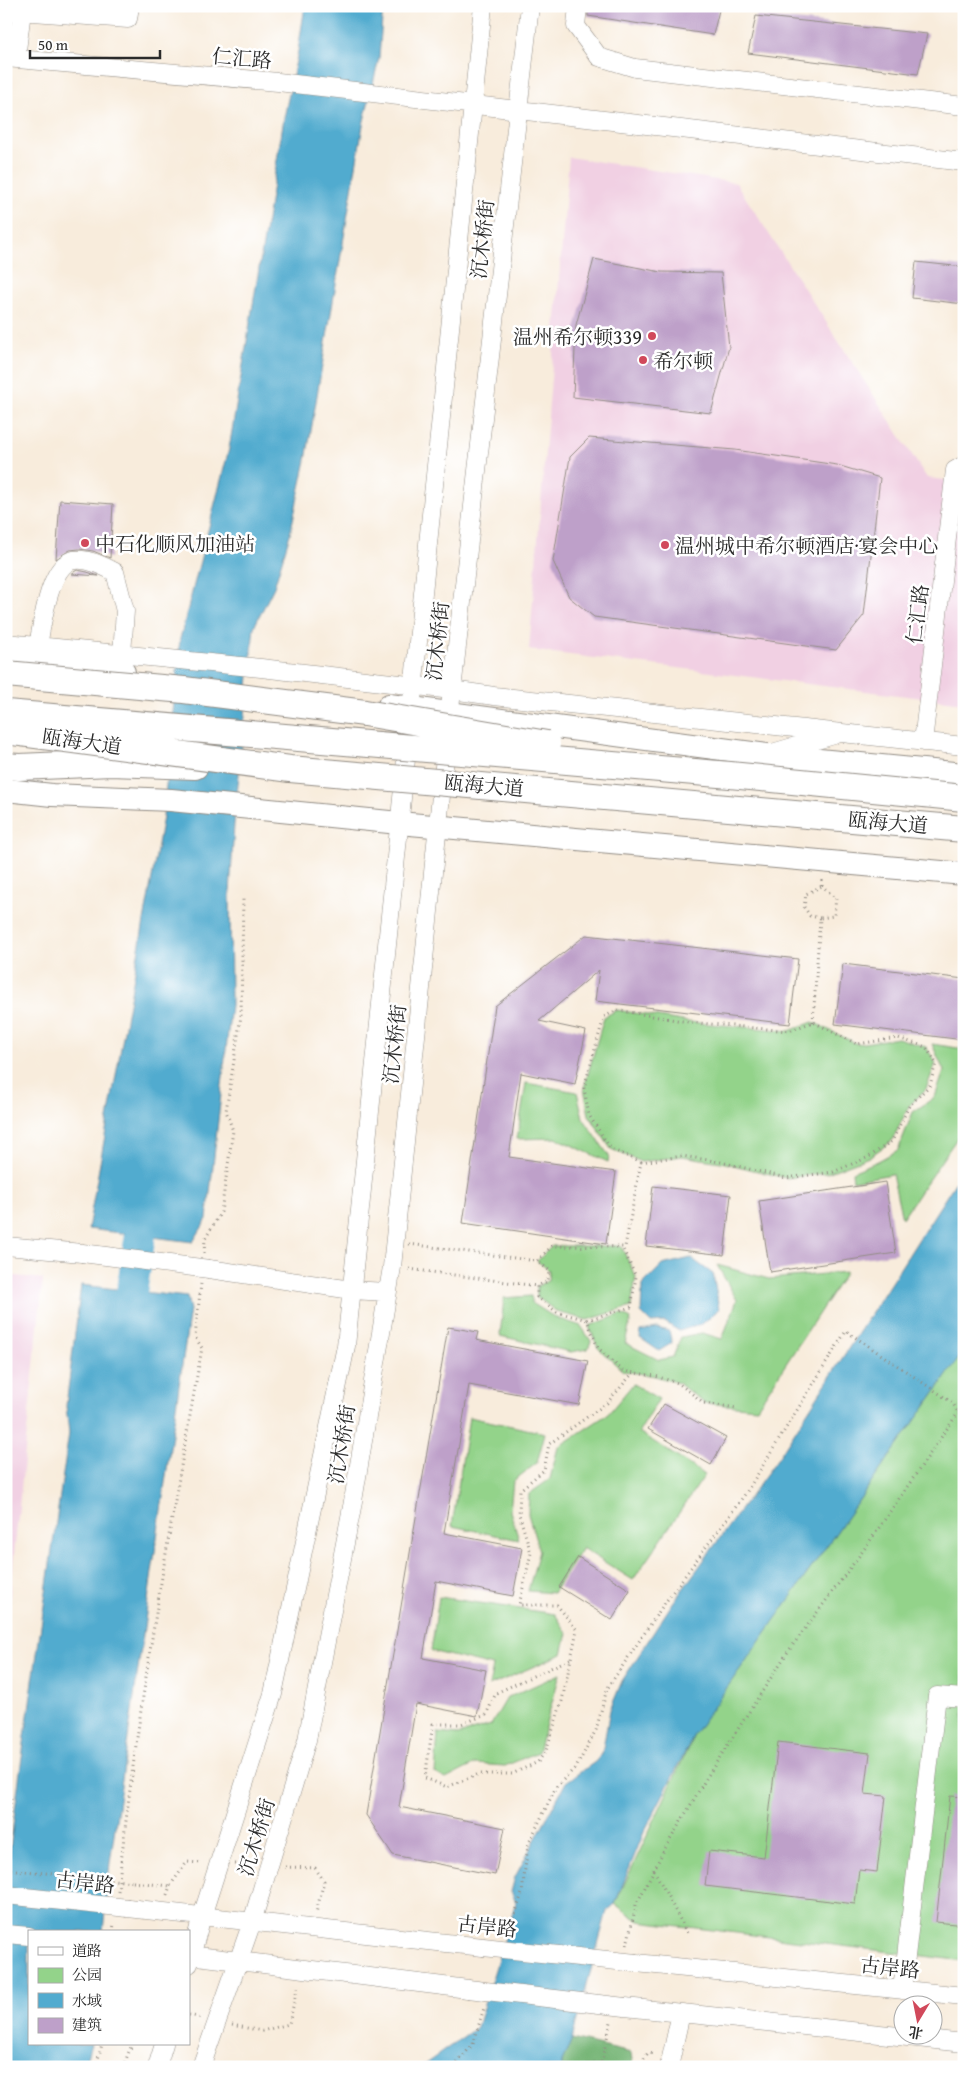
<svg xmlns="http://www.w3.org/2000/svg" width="970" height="2073" font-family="'Gentium Book Plus','Noto Serif SC',serif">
<rect width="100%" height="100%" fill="#fff"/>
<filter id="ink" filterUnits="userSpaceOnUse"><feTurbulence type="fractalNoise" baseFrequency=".02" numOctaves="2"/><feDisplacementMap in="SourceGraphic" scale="10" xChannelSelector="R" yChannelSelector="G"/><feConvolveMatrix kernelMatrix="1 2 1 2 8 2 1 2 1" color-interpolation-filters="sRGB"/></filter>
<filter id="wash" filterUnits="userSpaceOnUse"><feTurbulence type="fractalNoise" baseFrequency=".0096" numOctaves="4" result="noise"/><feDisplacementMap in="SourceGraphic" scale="20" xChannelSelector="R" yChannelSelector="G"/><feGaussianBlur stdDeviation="1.12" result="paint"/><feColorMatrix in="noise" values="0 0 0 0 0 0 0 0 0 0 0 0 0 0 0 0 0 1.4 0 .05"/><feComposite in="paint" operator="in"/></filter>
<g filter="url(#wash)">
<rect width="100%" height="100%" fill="#f8ecdc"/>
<path fill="#f1d0e3" d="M569,157L736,183L927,478L964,482V703L529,650Z
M6,1275L43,1279L6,1631Z"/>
<path fill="#93d38a" stroke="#5f7f5a" d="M617,1010L688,1022L789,1031L813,1022L857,1044L898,1038L926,1047L936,1063L926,1089L909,1106L892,1141L869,1157L827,1173L786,1178L721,1162L682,1156L641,1162L611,1149L589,1115L584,1088L604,1017Z
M932,1044L964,1049V1128L902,1218L892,1174L853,1181L852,1172L878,1161L898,1150L913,1112L935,1097L944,1071Z
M526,1083L577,1092L583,1118L609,1156L608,1162L556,1138L517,1139Z
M552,1246H621L636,1277L631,1307L587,1320L557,1312L537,1297V1286L548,1281L549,1270L537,1261Z
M717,1265L769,1279L846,1272L757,1408L704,1403L678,1383L655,1376L623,1371L598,1348L589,1326L621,1314L631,1319L625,1343L659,1360L673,1357L681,1337L702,1333L722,1339L737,1300Z
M531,1296L532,1303L554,1317L581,1326L591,1341L588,1349L571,1352L500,1336L504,1298Z
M964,1351V1961L639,1921L615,1904L695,1733Z
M633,1384L659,1399L639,1432L705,1475L633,1580L582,1548L553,1593L528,1591L539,1551L528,1514L529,1494L550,1479L558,1447L608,1414Z
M469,1417L545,1433L537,1463L513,1481L510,1511L519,1540L452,1526Z
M439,1597L555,1614L567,1633L562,1654L489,1686L493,1666L431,1651Z
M560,1674L538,1752L505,1766L475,1764L446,1779L435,1773L438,1733L458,1735L491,1725L507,1698Z"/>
<path fill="#76b576" stroke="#507050" d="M572,2039L631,2053L633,2067H560Z"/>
<path fill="#51abcf" stroke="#3e6b7d" d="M305,6H383L379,58L363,125L306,460L290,534L274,587L254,627L234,824L230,893L231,1005L207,1219L193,1242L88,1229L163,817L180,639L229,449L284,118L298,51Z
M964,1169V1351L695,1733L644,1832L615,1904L607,1911L572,2039L560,2067H421L477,2027L516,1902L511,1892L515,1877L566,1782L595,1762L602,1754L610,1710L622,1681L672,1604L778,1458Z
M691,1258L713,1274L719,1309L702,1324L679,1331L665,1322L651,1323L641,1313L642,1285L662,1265Z
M81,1285L187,1297L190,1310L110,1862L103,1932H29V2044H91L84,2067H6V1898L10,1850L20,1771L69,1433L66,1406Z
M657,1328L669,1331L672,1343L659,1351L640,1338L641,1331Z"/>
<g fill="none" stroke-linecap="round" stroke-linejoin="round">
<path stroke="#51abcf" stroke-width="31" d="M125,1334L147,1193"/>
</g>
<g id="blocks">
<path fill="#bea0c9" d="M588,6H720L713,35L588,16Z
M756,16L927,34L918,74L748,53Z
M594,259L661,272L721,273L729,347L711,413L573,397L576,325Z
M916,262L964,267V304L912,298Z
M589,438L735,450L837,465L880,478L864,615L836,650L594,617L569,597L553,561L570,457Z
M60,500L113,504L110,558L93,551L79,549L70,550L56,559Z
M77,570L87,572L99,576L71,574Z
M586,935L798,959L790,1024L595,1001L599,970L539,1021L586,1031L575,1084L521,1073L509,1157L616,1172L606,1244L463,1223L495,1006Z
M843,964L964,979V1040L835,1024Z
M885,1182L896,1253L770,1272L759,1201Z
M653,1186L731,1195L724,1255L646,1246Z
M448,1327L478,1332L476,1340L588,1361L579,1405L469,1385L444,1533L522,1548L513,1596L436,1581L423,1658L486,1670L477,1716L416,1704L399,1807L505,1828L495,1875L393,1855L366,1815Z
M664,1404L726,1438L711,1465L648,1429Z
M578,1557L630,1590L612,1620L559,1587Z
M778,1742L870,1753L865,1794L886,1796L877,1872L859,1870L855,1904L705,1886L709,1851L764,1857Z
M950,1796L964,1797V1925L936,1922Z"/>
</g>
</g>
<g filter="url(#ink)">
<use href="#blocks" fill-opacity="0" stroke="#928c84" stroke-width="1"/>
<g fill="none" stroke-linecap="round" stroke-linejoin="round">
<g stroke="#928c84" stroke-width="19">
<path id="minor" d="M578,6L576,26L599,57L635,68L964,106
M6,10L128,19L130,6
M6,58L278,82L964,162
M16,58L22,11
M6,643L261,668L452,690L494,696L964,746
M38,646C42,625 49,564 74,560C88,558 103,566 115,572L125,611L122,654
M923,742L955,470L964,465
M772,753L834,735
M6,1246L82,1253
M209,1269L352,1290L386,1292
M128,1908L483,1947
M6,1934L29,1936
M189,1955L468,1989
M636,1963L964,1996
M189,1964L202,1916L273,1694L346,1346L483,6
M902,1990L937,1696L964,1698
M625,2007L964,2043
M157,2067L164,2044
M201,2067L252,1922L307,1740L352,1507L392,1267L452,690L530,6
M669,2067L681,2013"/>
</g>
<g stroke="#928c84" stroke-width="24">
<path id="major" d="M6,658L124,672
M389,705L767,755L964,774
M6,790L52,795L171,800L399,823L964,874"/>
</g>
<g stroke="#928c84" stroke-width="28">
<path id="highway" d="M6,766L19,767L111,763L195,766"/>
</g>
<path stroke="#928c84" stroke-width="3" stroke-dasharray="1 4" stroke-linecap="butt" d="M923,6H930
M820,918L810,916L804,907L806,894L822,886
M813,1022L820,918L834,916L836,898L822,886V879
M641,1162L682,1156L721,1162L786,1178L833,1172L869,1157L892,1141L909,1106L930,1085L936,1063L926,1047L898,1038L857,1044L813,1022L789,1031L688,1022L617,1010L604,1017L584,1088L589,1115L611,1149L641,1162L625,1247L552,1246L537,1261L549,1270L548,1281L537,1286V1297L557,1312L587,1320L598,1348L623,1371L655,1376L678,1383L704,1403L737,1408
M409,1244L537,1261
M204,1253L205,1239L221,1212L233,1131L226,1111L241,1016L243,899
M409,1269L537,1286
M587,1320L631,1307L636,1277L622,1247
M570,1659L496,1693L486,1715L461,1724H433L425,1778L447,1787L479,1774H512L538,1762L546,1751L562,1701L577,1630L557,1605H519L531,1553L519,1514L520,1490L544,1470L549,1444L607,1403L633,1373
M6,1798H11L6,1846
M235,1864L252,1865
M285,1867L315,1868L324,1881L316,1913
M654,1870L687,1933
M133,1882L170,1886
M118,1891C137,1709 170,1528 202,1348L195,1337L201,1284
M167,1895L170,1886L187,1862L202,1863
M113,1932L114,1923
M509,1933L522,1893L528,1845L556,1787L577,1766L596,1730L607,1689L664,1604L746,1493L846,1331L953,1403L958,1413L964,1416
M627,1945L636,1905L663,1852L707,1777L787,1653L865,1548L958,1413L964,1408
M189,2015L202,2018
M232,2025L262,2031L289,2024L298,1985
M96,2067L102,2044
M123,2067L132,2044
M454,2067L473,2044L484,2008
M600,2067L611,2022
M638,2067L648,2053L655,2054"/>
<use href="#minor" stroke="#fff" stroke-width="18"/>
<use href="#major" stroke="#fff" stroke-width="22"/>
<use href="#highway" stroke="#fff" stroke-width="26"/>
<g stroke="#928c84" stroke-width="19" stroke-linecap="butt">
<path id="minor-bridge" d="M82,1253L209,1269
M6,1895L128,1908
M483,1947L636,1963
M468,1989L625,2007"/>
</g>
<g stroke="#928c84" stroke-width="28" stroke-linecap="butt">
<path id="highway-bridge" d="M6,674L184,690L365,713L547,744
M6,713L730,775L964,798
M6,731L290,769L964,829"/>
</g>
<path stroke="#928c84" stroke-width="3" stroke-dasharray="1 4" stroke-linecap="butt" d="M6,1869L133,1882"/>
<use href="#minor-bridge" stroke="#fff" stroke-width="18"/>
<use href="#highway-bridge" stroke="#fff" stroke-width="26"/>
</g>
</g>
<g fill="#d1495b" stroke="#fff" stroke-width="2">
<circle cx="652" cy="336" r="5"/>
<circle cx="643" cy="360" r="5"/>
<circle cx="85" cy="543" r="5"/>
<circle cx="665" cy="545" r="5"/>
</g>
<g text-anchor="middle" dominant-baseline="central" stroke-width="5" stroke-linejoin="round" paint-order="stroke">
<g font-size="20" fill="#2b2b2b" stroke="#fff">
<text transform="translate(242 58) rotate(5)">仁汇路</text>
<text transform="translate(482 239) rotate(-84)">沉木桥街</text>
<text transform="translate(917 614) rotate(-83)">仁汇路</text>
<text transform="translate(437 641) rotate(-84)">沉木桥街</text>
<text transform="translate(82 741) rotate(8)">瓯海大道</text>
<text transform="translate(484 785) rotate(5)">瓯海大道</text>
<text transform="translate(888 822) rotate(5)">瓯海大道</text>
<text transform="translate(394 1044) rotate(-84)">沉木桥街</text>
<text transform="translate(341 1444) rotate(-81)">沉木桥街</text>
<text transform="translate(256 1837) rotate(-73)">沉木桥街</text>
<text transform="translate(85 1882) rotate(6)">古岸路</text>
<text transform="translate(487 1926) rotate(6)">古岸路</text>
<text transform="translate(890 1967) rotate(6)">古岸路</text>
</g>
<g font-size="20" fill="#2b2b2b" stroke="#fff" text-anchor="start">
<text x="642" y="336" text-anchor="end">温州希尔顿339</text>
<text x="653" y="360">希尔顿</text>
<text x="95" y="543">中石化顺风加油站</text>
<text x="675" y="545">温州城中希尔顿酒店·宴会中心</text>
</g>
</g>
<rect width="970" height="2073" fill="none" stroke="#fff" stroke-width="25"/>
<rect x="28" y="1930" width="162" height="115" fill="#ffffff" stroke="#aaaaaa"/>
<rect x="38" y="1947" width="25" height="8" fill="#ffffff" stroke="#aaaaaa"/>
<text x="72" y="1956" font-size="15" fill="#2b2b2b">道路</text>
<rect x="38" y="1968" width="25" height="15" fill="#93d38a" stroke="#aaaaaa"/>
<text x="72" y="1980" font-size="15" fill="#2b2b2b">公园</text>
<rect x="38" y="1993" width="25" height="15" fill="#51abcf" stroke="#aaaaaa"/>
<text x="72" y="2006" font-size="15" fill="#2b2b2b">水域</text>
<rect x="38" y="2018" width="25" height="15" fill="#bea0c9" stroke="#aaaaaa"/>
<text x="72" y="2030" font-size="15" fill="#2b2b2b">建筑</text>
<g transform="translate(918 2020) rotate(190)"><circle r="24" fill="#ffffff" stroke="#aaaaaa"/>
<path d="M0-4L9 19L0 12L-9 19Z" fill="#d1495b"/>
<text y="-8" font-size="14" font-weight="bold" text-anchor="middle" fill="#2b2b2b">北</text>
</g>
<path d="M30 50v8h130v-8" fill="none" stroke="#2b2b2b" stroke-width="2.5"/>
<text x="38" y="50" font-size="15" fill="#2b2b2b" stroke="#ffffff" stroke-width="4" paint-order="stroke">50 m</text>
</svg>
